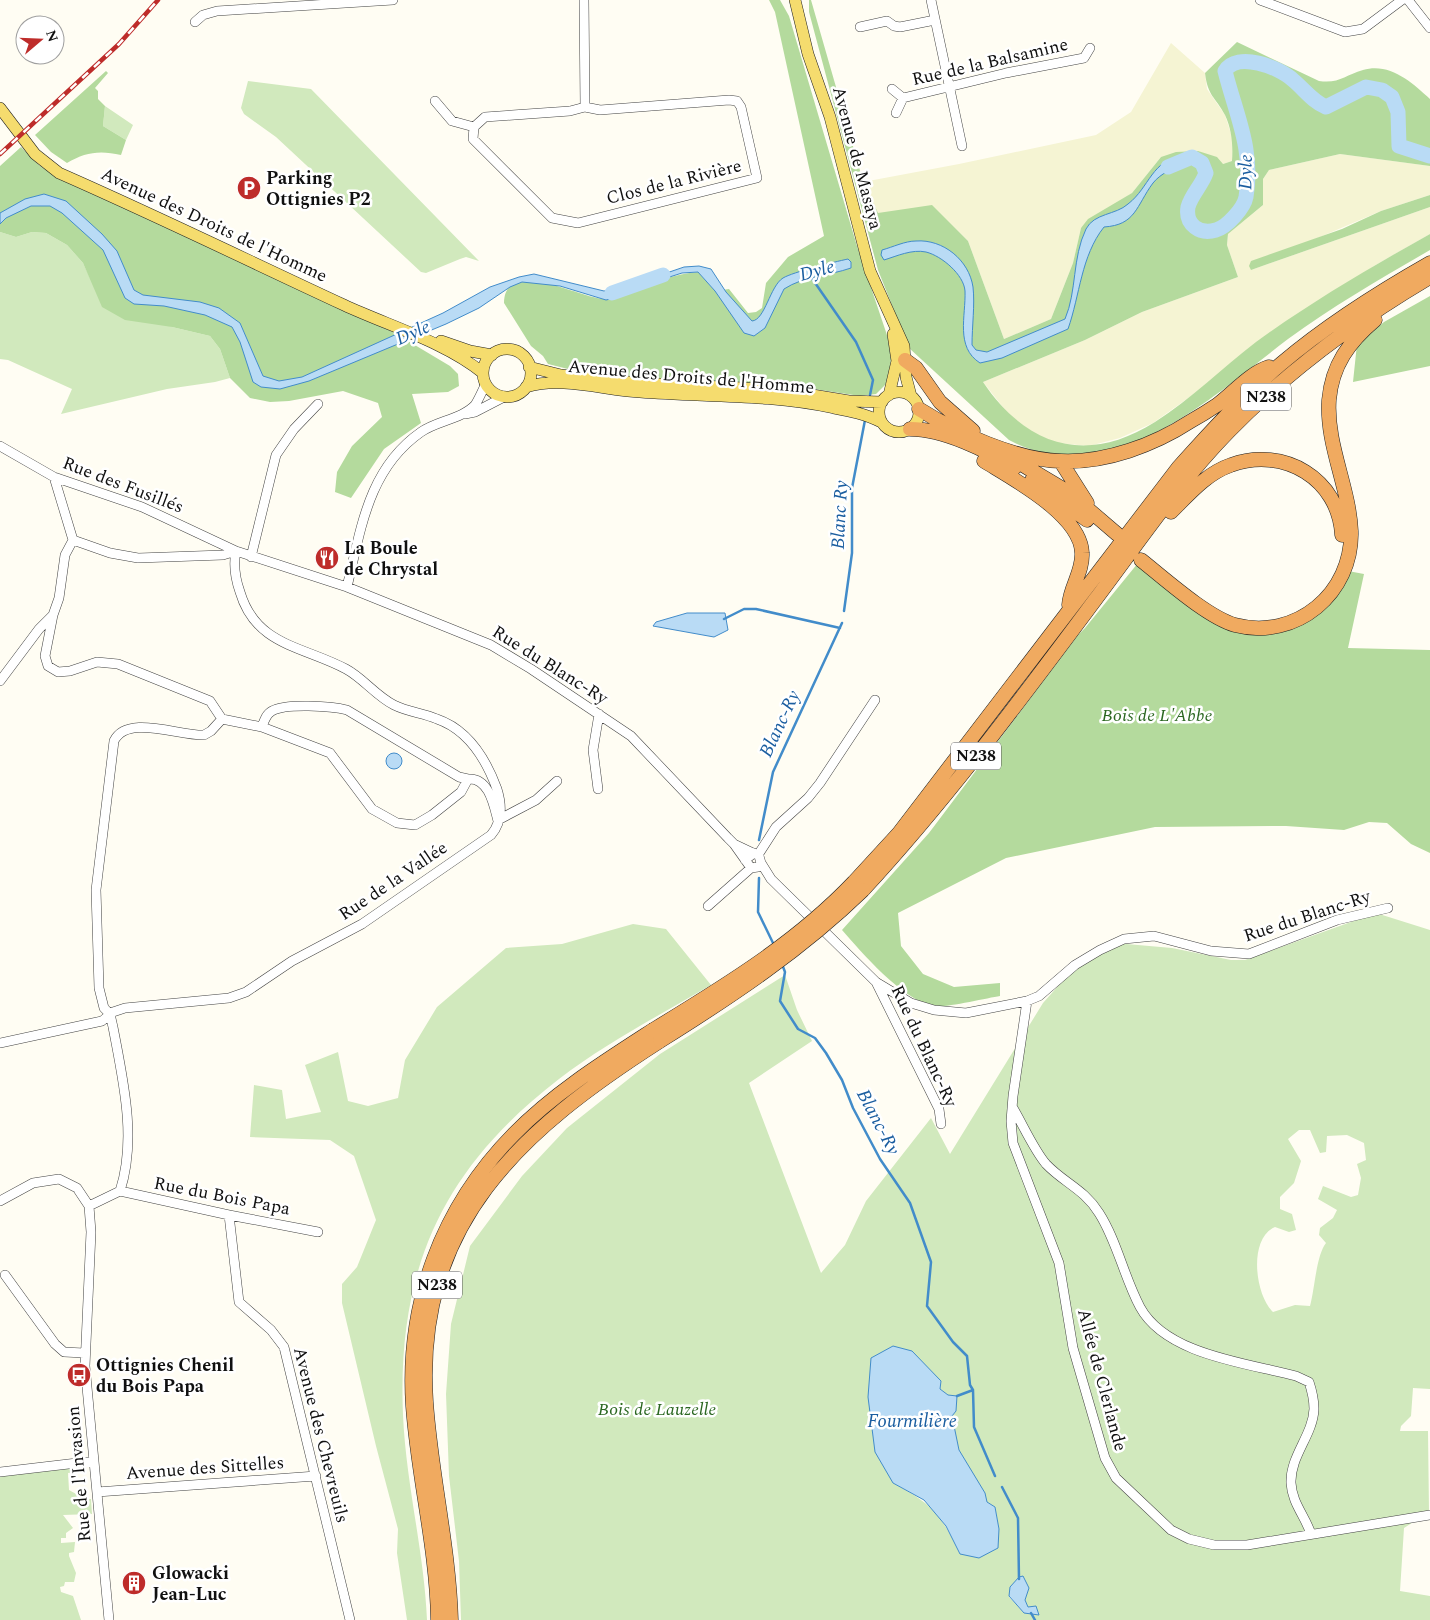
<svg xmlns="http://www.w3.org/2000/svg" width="1430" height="1620" font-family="Spectral,serif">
<rect width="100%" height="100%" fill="#fffdf3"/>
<path fill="#f5f4d3" d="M1171,43L1205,73L1207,89L1225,115L1233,140L1232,161L1223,164L1161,157L1132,193L1081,228L1073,263L1051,319L1004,339L968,241L932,206L878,214L863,182L959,164L1096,135L1131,112Z
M1340,154L1430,166V195L1381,211L1313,240L1251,270L1430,207V234L1374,266L1153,423L1120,438L1089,446L1056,443L1028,431L1006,411L983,382L1085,340L1142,312L1238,277L1227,245L1228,234L1263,205V179L1269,170Z"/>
<path fill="#d1e9bd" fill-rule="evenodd" d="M248,81L311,89L479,261L466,257L460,259L426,273L421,272L276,137L244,114L241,108Z
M105,106L133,125L126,140L103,126Z
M0,232L16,237L32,232L46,233L67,245L83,263L90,278L172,327L210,336L220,349L230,378L215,382L167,389L61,414L72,389L8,360L0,359Z
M1376,913L1430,930V1389L1413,1388L1411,1416L1401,1426L1400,1431H1428L1429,1512L1404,1528L1400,1591L1430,1596V1620H461L459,1561L449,1476L446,1394L451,1324L470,1246L522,1176L567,1128L660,1054L785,975L797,1010L812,1041L749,1083L821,1273L845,1245L866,1201L931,1118L950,1154L1043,1003L1075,967L1115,943L1172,948L1231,960H1245ZM1299,1130H1310L1320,1153L1326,1152L1327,1136L1347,1135L1364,1143L1366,1160L1357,1164L1361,1178L1358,1195L1351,1197L1323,1186L1318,1199L1337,1210L1333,1218L1320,1228L1319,1235L1326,1243C1316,1256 1315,1288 1310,1306L1295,1305L1273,1312C1255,1295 1248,1239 1275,1227L1289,1232L1296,1230L1292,1214L1280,1209V1197L1294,1183L1301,1161L1288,1139ZM934,1375L941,1381L940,1389L948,1395C951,1413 952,1433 959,1450C967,1468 982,1483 987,1503L995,1507L999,1529L960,1554C941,1514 932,1504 893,1483ZM1013,1584L1026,1593L1025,1600L1028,1607L1024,1613L1009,1597Z
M633,924L666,929L711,985C660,1015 606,1043 559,1079C442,1169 397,1269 403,1415C406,1484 424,1551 427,1620H407L397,1553L398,1529L376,1446L342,1303V1284L357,1267L376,1220L354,1156L330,1140L250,1137L254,1085L282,1090L286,1119L321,1112L305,1065L338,1052L348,1101L368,1106L398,1098L405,1060L437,1007L506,948L562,944Z
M76,1466L75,1472L68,1473L69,1490L85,1499H91L92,1514L63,1515L73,1528L66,1533V1538H61V1543L75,1542L74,1552L69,1553V1556L76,1573L74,1582H65L64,1586L60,1587L61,1592L73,1596L81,1620H0V1476Z"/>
<path fill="#b4da9d" d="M769,0H780L789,16L857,246L888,338L891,358L890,374L885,385L876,394L860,396L814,389L664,380L580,372L548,364L543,356L531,346L504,303C505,254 586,302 607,299C615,298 625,293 632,290C654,282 675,274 698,272L715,291L729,289L748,313L756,312L762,308L766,283L788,257L824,236L775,12Z
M809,0H811L863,181L878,213L932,205L968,241L1004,339L1051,319L1073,263L1081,228L1088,219L1132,193L1161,157L1176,152L1198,151L1217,157L1223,164L1232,161C1233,145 1232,130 1225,115C1215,96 1208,97 1205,73L1237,42L1319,81C1339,84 1345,75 1363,70C1389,62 1412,82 1430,99V166L1340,154L1269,170L1263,179V205L1228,234L1227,245L1238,277L1142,312L1085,340L983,382C1027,447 1087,465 1155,422C1191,399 1222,368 1256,342C1311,302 1371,267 1430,234V250C1382,278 1333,306 1288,339C1213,396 1110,494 1009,440L909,348L878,270L809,12Z
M106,71L108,73L95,88L98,91V99L105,106L103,126L126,140L121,155C100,150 85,152 67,163L51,152L35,135Z
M21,147L39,165L57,177L393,332L450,366L458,374L459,386L448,392L412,394L421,423L384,449L351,498L335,492L337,472L352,446L382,417L378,403L343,391L289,401L270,402L250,398L230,378L220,349L210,336L172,327L125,320L102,307L83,263L67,245L46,233L32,232L16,237L0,232V166Z
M1430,195V207L1251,270L1249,266L1251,261L1342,229L1381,211Z
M1430,296V366L1353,382L1357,344L1384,322Z
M1138,563L1213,618L1294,626L1348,571L1364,574L1348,648L1430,650V853L1411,844L1387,823L1369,822L1344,830L1286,826L1155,827L1006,858L898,913L901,946L923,974L954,987L1000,983V996C987,998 941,1009 932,1006C901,998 862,953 842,930L929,833L1078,635L1085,628Z"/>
<path fill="#b9dbf5" stroke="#428cca" d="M1184,155L1186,162C1174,168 1161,173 1153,183C1136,206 1136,225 1104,227C1081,256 1080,295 1068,329L1002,358L980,363C955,347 966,316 965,291C964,275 942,256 926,252C912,249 897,256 884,260L881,255L882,250C893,247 905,241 916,241C943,239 969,260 973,287C975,305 972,326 972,345L976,350L987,352L1065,319C1077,291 1072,258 1086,229C1094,213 1116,215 1128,204C1150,187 1151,160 1184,155Z
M44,194L66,201L102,234L117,251L134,290L143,295L200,302L219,308L240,323L263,376L279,381L302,377L443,313L490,287L519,277L534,274L604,291L620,289L684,267L699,266L711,269L726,292L752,321C765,320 770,286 783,278C793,272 834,262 848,259L851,262V268C828,276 804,276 784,289L765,328L754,336L744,333L715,291L698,272L682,273L657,281L619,297L606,300L560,286L522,282L510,287L479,308L446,324L309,381L280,389L261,387L253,382L240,342L232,327L205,315L164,306L134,304L125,298L103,250L62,213L50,206H31L6,218L0,224V213L25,199Z
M687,613H725L728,630L714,637L653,626L656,622Z
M386 761a8 8 0 1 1 16 0a8 8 0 1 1-16 0Z
M893,1346L912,1351L941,1381L940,1389L948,1395L957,1396L956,1411L952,1416L959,1450L985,1493L987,1502L995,1507L999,1529L998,1548L979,1558L960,1554L946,1526L924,1500L893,1483L875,1452L868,1397L871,1358Z
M1023,1576L1029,1588L1025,1600L1028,1607L1036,1606L1039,1615L1024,1613L1009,1596L1010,1587L1019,1577Z"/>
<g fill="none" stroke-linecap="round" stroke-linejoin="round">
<path stroke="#428cca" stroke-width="2.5" d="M811,277L856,342L873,380L870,395
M844,611L852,553V488L865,420
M724,619L744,609H756L840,628
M759,840L773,772L842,623
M759,878L758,912L774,945
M782,964L785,972L780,1001L798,1029L815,1038L826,1053L842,1080L853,1108L880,1159L910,1203L931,1262L927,1306L953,1342L967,1356L970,1385L973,1390L974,1427L995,1476
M957,1396L973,1390
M1002,1487L1018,1518L1019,1579
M1031,1613L1035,1620"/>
<path stroke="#b9dbf5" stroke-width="15" d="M1168,167L1192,157L1202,163L1206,173C1202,185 1191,195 1188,207C1185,225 1200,235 1216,230C1227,227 1244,208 1246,197C1254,150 1236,115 1225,71C1237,51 1279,67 1293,80C1305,90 1312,101 1326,107L1366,87L1382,90L1392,97L1398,112L1399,146L1430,156
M612,293L663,275"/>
<g stroke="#434343" stroke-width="10">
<path id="minor" d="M584,0L585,107
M931,0L962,146
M1260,0L1345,32L1363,29L1402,0
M1408,0L1430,28
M195,22L203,15L217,11L393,0
M860,27L887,21L894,26L900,27L935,20
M892,89L903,98L1006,73L1084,58L1090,48
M729,100L737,101L741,107L757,178L578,223L552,218L473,139L474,127L485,117L570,111L585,107L600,110Z
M435,101L452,121L474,127
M896,113L903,98
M465,414L475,412L504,397
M0,446L54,477L142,507L236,551L347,587L491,645L531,669L631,736L728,838L734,844L753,853
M54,477L73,540
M73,540L110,553L138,558L223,555L236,551
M251,557L276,455L294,429L318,404
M347,587C361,529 368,469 421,432C436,421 462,419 475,405C479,399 482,391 486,384
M53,615L45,656L48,666L58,672L70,671L97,662L118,664L210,701L222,719L211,731L204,735C179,736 127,714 114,741L96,890L99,988L104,1008L110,1014L113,1027C123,1080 137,1139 120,1191L89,1206
M0,681L39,629L53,615L59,598L65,555L73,540
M222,719L262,727C264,721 266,714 272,711C285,703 332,706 347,710L459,777L468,779L461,792L432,815L415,825L397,823L372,809L330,753L262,727
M468,779C489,777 494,806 498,821
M598,789L593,750L599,714
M500,819L536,800L557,781
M734,844L751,868L758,867L761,863L759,856L754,853L745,860
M758,855L776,827L808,798L820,783L875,700
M761,863L771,879L876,982L911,1003L934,1010L966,1013L1027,1001L1039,996L1075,965L1100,950L1124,939L1154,936L1211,951L1249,954L1337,920L1388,908
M708,906L751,868
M876,982L939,1109L941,1124
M1027,1001L1013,1096L1011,1121L1013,1143L1059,1263L1073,1348L1105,1458L1116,1478L1171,1530L1189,1539L1214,1545H1247L1430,1515
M0,1043L102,1021L113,1012L125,1008L229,998L246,992L292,961L362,924L491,835C503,821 502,805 497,789C486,759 469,730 437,719C423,713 408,712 394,705C376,696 363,678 346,669C303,646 256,646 240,592C235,578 233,566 236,551
M1013,1108C1023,1125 1034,1150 1046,1164C1064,1183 1084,1189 1099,1213C1117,1241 1124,1277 1140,1307C1166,1355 1247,1363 1296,1376L1309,1382C1312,1391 1314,1400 1314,1409C1313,1435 1290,1456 1291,1483C1292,1503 1305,1516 1311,1534
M120,1191L229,1215L318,1232
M0,1201L33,1183L59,1179L77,1188L89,1206L91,1232L85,1366L109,1620
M229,1215L239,1302L271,1330L284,1347L350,1620
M5,1275L55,1344L64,1352L84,1353
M0,1472L94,1461
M97,1492L316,1476"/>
</g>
<g stroke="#212121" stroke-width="12">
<path id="major" d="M795,0L808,54L830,117L870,271L904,346L906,377L911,396
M0,108L35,154L59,173C155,215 249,261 344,305C389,326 445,342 483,373
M441,341L470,351L492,355
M483 373a24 24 0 1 1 48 0a24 24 0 1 1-48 0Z
M529,367L561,375L639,383L782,390L849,401L882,402
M526,387C561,376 604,390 640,392C705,397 770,394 834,408C850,411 866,414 881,422
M879 412a20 20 0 1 1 40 0a20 20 0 1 1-40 0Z
M889,395L897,361L893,334"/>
</g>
<g stroke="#212121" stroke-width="15">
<path id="highway" d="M905,360L916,368L940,402L973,431
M919,409C957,433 1016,460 1061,461C1106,463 1154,445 1191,421C1200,416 1208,411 1217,405C1233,393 1250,373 1269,367
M910,429C943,429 987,450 1014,468
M1006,455L1068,492L1117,534
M984,461C1013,479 1081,515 1082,553C1083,572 1070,587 1069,605
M1061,462L1087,503
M1032,480L1087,520
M1171,512C1189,494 1207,473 1231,465C1284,446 1339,479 1342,535
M1141,560C1165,579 1207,617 1235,625C1296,641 1353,593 1351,531C1349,486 1326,445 1329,400C1332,365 1349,342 1375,320
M854,882L899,833L1178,468C1211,431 1245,394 1282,363C1328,324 1379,292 1430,263
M863,890C947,799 1021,699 1095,600C1138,543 1179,482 1229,431C1289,370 1357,320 1430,277
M438,1620C437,1548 418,1477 413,1406C406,1303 442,1207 514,1134C554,1093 605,1061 653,1030
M451,1620C449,1547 431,1475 426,1402C414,1223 521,1130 660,1041"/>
</g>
<use href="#minor" stroke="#fff" stroke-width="9"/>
<use href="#major" stroke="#f5dc6e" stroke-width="11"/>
<use href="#highway" stroke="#f0aa60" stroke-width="14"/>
<g stroke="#be2c2a" stroke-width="4.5">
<path id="rail" d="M0,154L119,44L158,0"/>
</g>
<use href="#rail" stroke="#fff" stroke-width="2.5" stroke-dasharray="8" stroke-linecap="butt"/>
<g stroke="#212121" stroke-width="15" stroke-linecap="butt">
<path id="highway-bridge" d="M653,1030C725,986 796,943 854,882
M660,1041C732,996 801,950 863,890"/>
</g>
<use href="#highway-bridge" stroke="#f0aa60" stroke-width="14"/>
</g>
<defs>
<g id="parking-disc" transform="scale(1.25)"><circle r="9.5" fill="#be2c2a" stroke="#fff"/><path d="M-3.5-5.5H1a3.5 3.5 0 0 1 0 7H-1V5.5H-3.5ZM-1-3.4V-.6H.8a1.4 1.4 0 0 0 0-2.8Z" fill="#fff"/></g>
<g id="restaurant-disc" transform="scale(1.25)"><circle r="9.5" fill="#be2c2a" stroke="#fff"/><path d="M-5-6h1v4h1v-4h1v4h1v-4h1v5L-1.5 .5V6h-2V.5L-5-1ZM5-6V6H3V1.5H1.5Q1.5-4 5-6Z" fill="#fff"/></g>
<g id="bus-disc" transform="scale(1.25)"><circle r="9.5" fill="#be2c2a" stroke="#fff"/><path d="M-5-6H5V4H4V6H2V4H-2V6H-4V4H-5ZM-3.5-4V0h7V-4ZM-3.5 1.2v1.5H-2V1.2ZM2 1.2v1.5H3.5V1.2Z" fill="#fff"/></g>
<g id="building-disc" transform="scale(1.25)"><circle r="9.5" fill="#be2c2a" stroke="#fff"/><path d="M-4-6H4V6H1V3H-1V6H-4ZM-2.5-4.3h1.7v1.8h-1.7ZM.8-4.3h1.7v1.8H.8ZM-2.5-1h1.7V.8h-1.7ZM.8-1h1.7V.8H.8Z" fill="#fff"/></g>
</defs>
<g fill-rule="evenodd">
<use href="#parking-disc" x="249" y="188"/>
<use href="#restaurant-disc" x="327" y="558"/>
<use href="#bus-disc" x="79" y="1375"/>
<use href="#building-disc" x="134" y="1583"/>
</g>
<g text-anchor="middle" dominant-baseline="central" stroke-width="5" stroke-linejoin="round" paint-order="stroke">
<g fill="#fff" stroke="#585858" stroke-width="1">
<rect x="1241" y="383.5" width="50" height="27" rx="4"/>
<rect x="951" y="742.5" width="50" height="27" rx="4"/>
<rect x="412" y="1271.5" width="50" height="27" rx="4"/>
</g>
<g font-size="16" font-weight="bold" fill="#101010">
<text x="1266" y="397">N238</text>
<text x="976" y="756">N238</text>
<text x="437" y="1285">N238</text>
</g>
<g font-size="18" fill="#101010" stroke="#fff">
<text transform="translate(990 62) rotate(-13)">Rue de la Balsamine</text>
<text transform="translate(857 158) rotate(75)">Avenue de Masaya</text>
<text transform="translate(674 182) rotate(-14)">Clos de la Rivière</text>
<text transform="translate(214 225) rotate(25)">Avenue des Droits de l'Homme</text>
<text transform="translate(691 377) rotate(5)">Avenue des Droits de l'Homme</text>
<text transform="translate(123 485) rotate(21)">Rue des Fusillés</text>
<text transform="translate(550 665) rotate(32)">Rue du Blanc-Ry</text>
<text transform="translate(393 881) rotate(-34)">Rue de la Vallée</text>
<text transform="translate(1307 916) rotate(-18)">Rue du Blanc-Ry</text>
<text transform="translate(924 1046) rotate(65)">Rue du Blanc-Ry</text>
<text transform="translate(222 1196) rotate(11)">Rue du Bois Papa</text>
<text transform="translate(1102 1380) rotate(75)">Allée de Clerlande</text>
<text transform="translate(321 1435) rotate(76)">Avenue des Chevreuils</text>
<text transform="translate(205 1468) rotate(-4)">Avenue des Sittelles</text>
<text transform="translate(79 1474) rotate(-95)">Rue de l'Invasion</text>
</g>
<g font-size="18" font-weight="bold" fill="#101010" stroke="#fff" text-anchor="start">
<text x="266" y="178">Parking<tspan x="266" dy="21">Ottignies P2</tspan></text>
<text x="344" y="548">La Boule<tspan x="344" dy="21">de Chrystal</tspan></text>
<text x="96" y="1365">Ottignies Chenil<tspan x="96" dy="21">du Bois Papa</tspan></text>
<text x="152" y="1573">Glowacki<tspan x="152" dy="21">Jean-Luc</tspan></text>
</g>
<g font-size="18" font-style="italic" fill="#2b6721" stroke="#fff">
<text x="1157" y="715">Bois de L'Abbe</text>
<text x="657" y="1409">Bois de Lauzelle</text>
</g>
<g font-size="19" font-style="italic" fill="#1b5ea0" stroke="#fff">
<text transform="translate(1246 172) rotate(-89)">Dyle</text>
<text transform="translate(817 271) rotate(-15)">Dyle</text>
<text transform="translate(413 333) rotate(-24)">Dyle</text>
<text transform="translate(840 515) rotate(-87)">Blanc Ry</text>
<text transform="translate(780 724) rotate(-65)">Blanc-Ry</text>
<text transform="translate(878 1122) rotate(62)">Blanc-Ry</text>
<text x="912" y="1421">Fourmilière</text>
</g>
</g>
<g transform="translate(40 40) rotate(71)"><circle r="24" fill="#ffffff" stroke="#9f9f9f"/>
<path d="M0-4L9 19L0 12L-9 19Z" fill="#be2c2a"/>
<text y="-8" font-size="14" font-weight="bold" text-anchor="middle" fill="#101010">N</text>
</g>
</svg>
